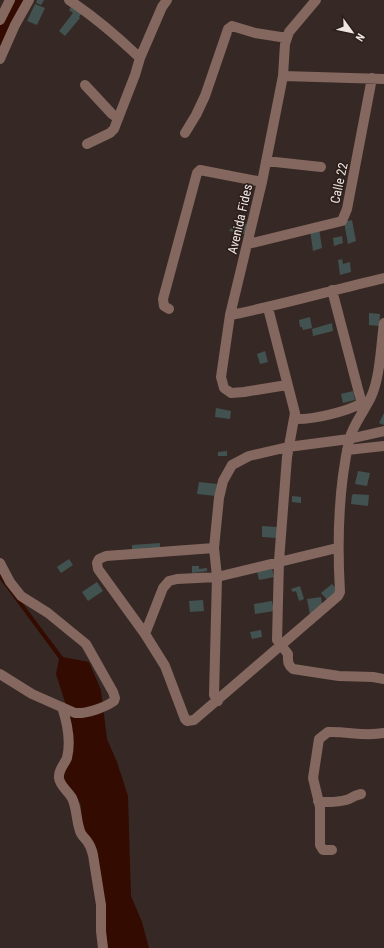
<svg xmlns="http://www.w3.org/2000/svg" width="384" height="948" font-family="'Roboto Condensed',sans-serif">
<rect width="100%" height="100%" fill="#362925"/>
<path fill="#330b01" d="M0,573L63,657L89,662L101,690L107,739L117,762L128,796L131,896L142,922L149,948H105L104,922L82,830L81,805L73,792L64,783L61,773L71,731L65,702L56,674L59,659L0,579Z"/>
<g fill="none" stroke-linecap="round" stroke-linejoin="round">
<path stroke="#330b01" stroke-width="13" d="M0,39L19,0"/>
</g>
<path fill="#425250" d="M37,0H44L41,5L36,3Z
M35,4L45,8L37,25L27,21Z
M73,4L83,11L79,17L80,18L65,36L59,31L73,13L69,10Z
M352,220L356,241L348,244L344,222Z
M236,222L248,224L245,234L229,231L231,228L235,229Z
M319,228L322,248L313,251L310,230Z
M342,236L343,243L334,246L333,238Z
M342,259L343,264L350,262L351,272L340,275L338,260Z
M369,313L380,314L379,326L369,325Z
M310,317L312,328L303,330L302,327H300L299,320Z
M332,323L333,331L313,336L312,329Z
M265,351L268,362L260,364L257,354Z
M353,391L355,400L343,403L341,394Z
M216,408L231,411L230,419L215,417Z
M384,413V425L379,423Z
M227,451V456H218V452Z
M358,471L370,473L367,486L355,484Z
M199,482L217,484L216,496L197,494Z
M353,494L369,495L368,506L351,504L352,495H353Z
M292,496L301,497V503L292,502Z
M262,526L277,527V538L262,537Z
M160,543V549L132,550V545Z
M69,559L73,565L61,573L57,567Z
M192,566H199V569L207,568V571L192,573Z
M272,568L274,577L259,580L257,571Z
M97,582L103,591L88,601L82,592Z
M332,584L339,592L328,601L321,593Z
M300,586L304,599L299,601L296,591L293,592L291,589Z
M321,597L322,604L310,615L307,599Z
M203,600L204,611L190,612L189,601Z
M272,601L274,611L255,614L254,604Z
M261,630L262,637L252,639L250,632Z"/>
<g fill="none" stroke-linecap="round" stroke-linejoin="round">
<path stroke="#84675f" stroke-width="10" d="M69,0C95,17 118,37 140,58
M0,20L10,0
M0,59L15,25L29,0
M283,76L384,79
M85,85L112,114L118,118
M185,133L196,115L205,96L228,29L232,26L255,33L287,38
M87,144L110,133L114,129L135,75L140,58L162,7L167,0
M266,161L321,167
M248,244L342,221L347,209L372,78
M332,290L359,393L362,403L365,407
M268,308L295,413L287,457L279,561L277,640L288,654C288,661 287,664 293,669L339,676L373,677L384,679
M169,309L164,306L163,299L197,173L200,170L262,182
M230,315C282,305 332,290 384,278
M287,385L244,392L231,393L224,388L221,377L230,315L262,182L283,76L285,44L289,32L316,0
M294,419C312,420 346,412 362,403
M347,450L384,446
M337,548L217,577L177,579L169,581L163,588L145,634L165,666L185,719L187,721L194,720L338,596L340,592C337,541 338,491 349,441C351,428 365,410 371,397C380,378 381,345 384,323
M0,563L10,582L21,596L48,613L86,644L113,692L115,698L114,701C104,708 86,714 75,713L32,694L0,674
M145,634L98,569L97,563L99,559L106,556L214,548
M218,701L214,695L217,577L214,548L219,498L223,481L232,465L249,456L288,447L349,439L384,431
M62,707C67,722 71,742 67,758C64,765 58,770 59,778C60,786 68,791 72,798C77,808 76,820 80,831C81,835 84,837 87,841C90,845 92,850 93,855L101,905V931L103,948
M318,801C325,803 342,802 349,799C354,796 356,795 361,794
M332,850H323L320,845V807L313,778L319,739L328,732C348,731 363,737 384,733"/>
</g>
<g text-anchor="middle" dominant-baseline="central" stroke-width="3.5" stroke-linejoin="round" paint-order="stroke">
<g font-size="13" fill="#efe6e3" stroke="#2c1f1b">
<text transform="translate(339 183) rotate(-78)">Calle 22</text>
<text transform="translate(240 219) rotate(-77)">Avenida Fides</text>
</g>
</g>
<g transform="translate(352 32) rotate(123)" stroke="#2c1f1b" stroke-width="3" paint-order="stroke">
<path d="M0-3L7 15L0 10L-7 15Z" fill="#efe6e3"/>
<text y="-6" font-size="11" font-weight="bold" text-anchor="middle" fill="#efe6e3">N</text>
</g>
</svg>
